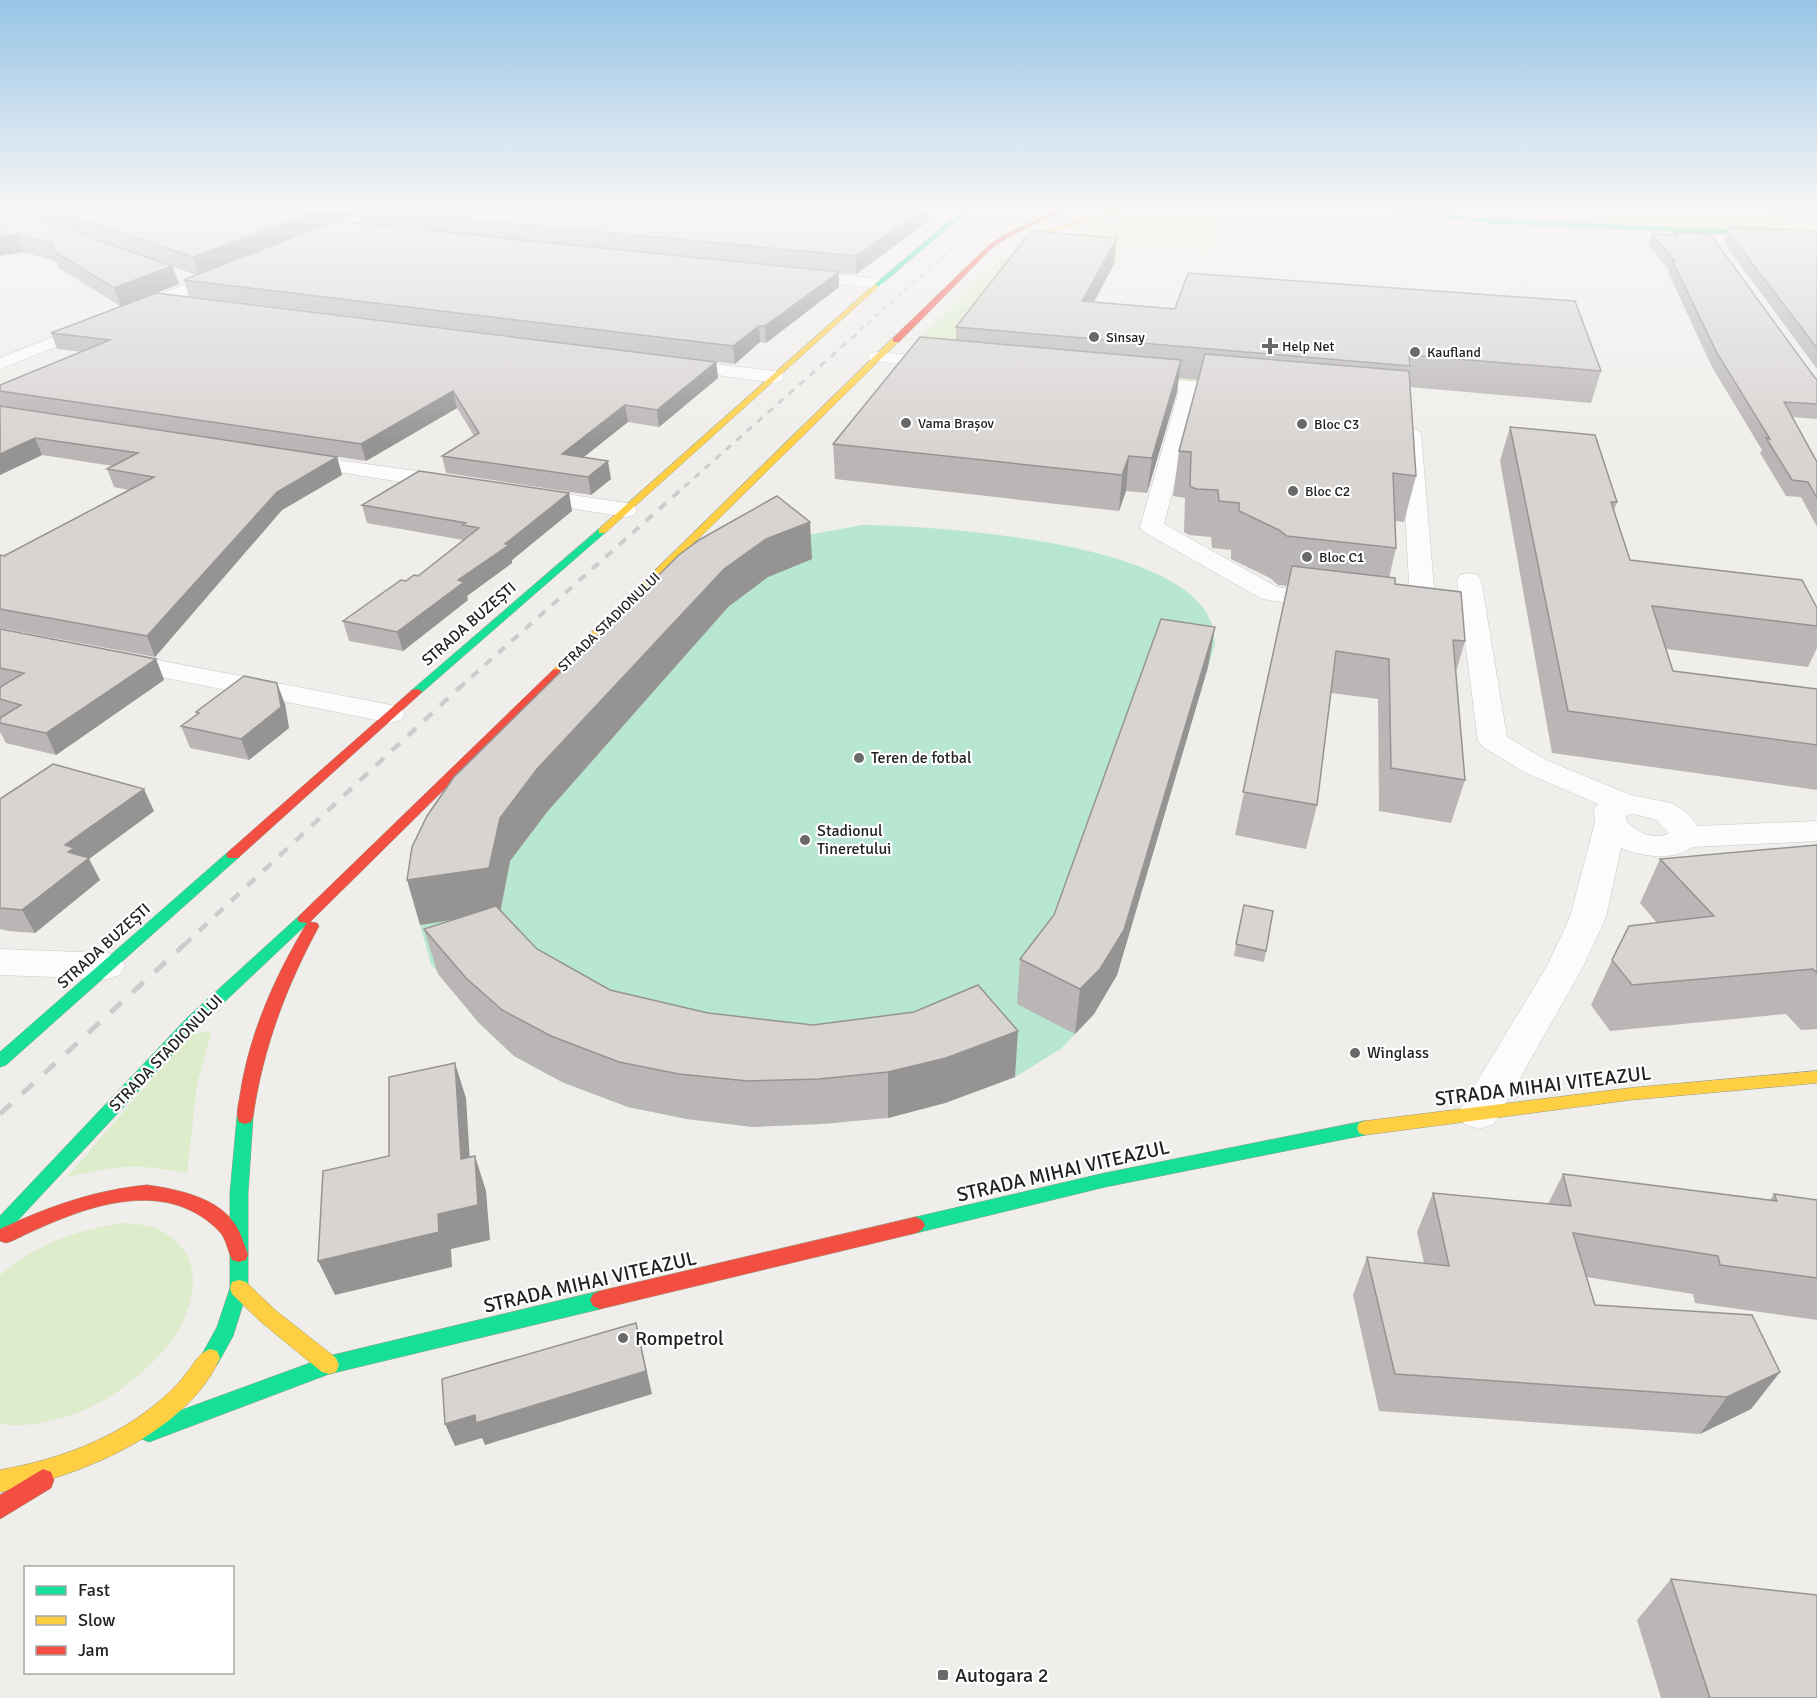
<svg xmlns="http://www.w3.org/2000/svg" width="1817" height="1698" font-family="Signika,sans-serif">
<rect width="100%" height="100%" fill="#f0eeeb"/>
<path fill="#ddeccb" d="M1181,207L1204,208L1217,216L1213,250L1125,244L1114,264L959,352L1222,377L1221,387L903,356L1000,260L1015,252L1124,218Z
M1525,207H1635L1817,223V236L1495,216L1520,212Z
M212,1031L197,1084L187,1174C138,1162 115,1166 67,1177L191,1034Z
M123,1223C133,1224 145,1224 154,1228C211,1249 197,1312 165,1349C147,1370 122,1391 97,1404C69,1418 32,1429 0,1424V1275C36,1244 77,1230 123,1223Z"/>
<path fill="#b7e6d2" d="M862,525C937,526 1181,541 1211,622C1214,628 1214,637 1215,644L1117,975L1094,1014L1062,1048L1015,1077L945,1103L888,1117L822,1124L753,1127L686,1119L628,1107L562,1082L514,1056L479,1023L431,964L420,925L425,891L787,539Z"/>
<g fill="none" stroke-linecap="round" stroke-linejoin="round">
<g stroke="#c9c8c7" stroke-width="1">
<path id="street" d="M379,207H398L316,242H306L304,239L306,236Z
M849,207H904L958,212L965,216L958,220L856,211Z
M229,267L234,269L237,272L234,275L0,369V358Z
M794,270L879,279L887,284L879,289L789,278L786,275Z
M877,352L947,358L953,359L956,363L953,367L947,368L871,361L868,357L871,353Z
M673,359L775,371L782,373L784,377L782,381L775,383L667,368L664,364L667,360Z
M1133,375L1246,387L1248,391L1246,395L1239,397L1198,393L1164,524L1277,587L1338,596L1342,601L1338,606L1329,609L1262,599L1144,532L1140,527L1179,391L1126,385L1124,381L1126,377Z
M1411,428L1418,430L1421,434L1436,612L1432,617L1423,620L1392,614L1388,609L1392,604L1410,602L1401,434L1404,430Z
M295,454L452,476L460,478L463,483L460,488L452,490L288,464L284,460L288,456Z
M527,488L626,503L634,505L637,510L634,515L626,517L519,500L516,495L519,490Z
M1469,573L1478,575L1481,580L1507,737L1546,760L1631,795L1671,803L1685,811L1698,826L1817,821V841L1693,847C1673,861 1642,857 1621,848L1606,917L1583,967L1494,1124L1479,1129L1464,1124L1458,1113L1547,966L1570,917L1595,822L1594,810L1598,804L1524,772L1483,747L1478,741L1457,580L1460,575ZM1635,814L1656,820L1669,833C1655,841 1636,832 1626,821V815Z
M116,652L391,705L401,708L405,714L401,720L391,723L106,666L102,660L106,654Z
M0,949L107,953L120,957L125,966L120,975L107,979L0,975Z"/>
</g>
<g stroke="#999a82" stroke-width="1">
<path id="fast" d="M966,207H973L878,287H874V285Z
M1346,207H1367L1490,219L1817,234V238L1490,223Z
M1731,207L1817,212V216L1734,209Z
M599,529L607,531L420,694H412L410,692L412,690Z
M233,851L240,855L238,858L6,1065L0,1067V1052L228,852Z
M304,914L311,919L309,922L200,1025L6,1233L0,1236V1216L188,1017L299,916Z
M245,1110L251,1112L253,1117L248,1193V1288L233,1336L217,1365L210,1367L203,1365L200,1358L217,1327L230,1288V1193L237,1117L239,1112Z
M1365,1121L1371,1123L1373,1128L1371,1133L1365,1135L1105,1187L916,1233L910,1230L907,1225L910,1220L916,1217L1105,1173Z
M600,1291L607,1294L610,1300L607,1306L600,1309L329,1374L149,1442L142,1439L139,1432L142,1425L149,1422L329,1356Z"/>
</g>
<g stroke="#999a82" stroke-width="1">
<path id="slow" d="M1134,207H1144L1045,233L1042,231Z
M874,285L879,286L605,533H599V529Z
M893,338L900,340L561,674H553V670Z
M1817,1071V1083L1630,1100L1365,1135L1359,1133L1357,1128L1359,1123L1365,1121L1630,1088Z
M239,1280L246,1282L275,1310L336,1358L339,1365L336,1372L329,1374L322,1372L261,1322L232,1294L230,1288L232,1282Z
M210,1349L217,1351L220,1358C186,1435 76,1477 0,1492V1470C60,1459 116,1439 163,1398C171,1391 179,1383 185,1375C193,1366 198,1353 210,1349Z"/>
</g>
<g stroke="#999a82" stroke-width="1">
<path id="jam" d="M1064,207H1072L1008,237L993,247L899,342H893V338L989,245L1004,235Z
M557,669L563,672L561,674L310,922L317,923L319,926C286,987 263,1048 253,1117L251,1122L245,1124L239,1122C235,1114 239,1103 240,1095C249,1034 275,976 307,923L299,922L297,919L299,916L553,670Z
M416,689L420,690L422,692L420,694L238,858H228L226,855L228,852L412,690Z
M147,1185C176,1189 217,1197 235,1224C241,1233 244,1244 248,1254L246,1260L239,1262L232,1260C228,1251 226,1238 219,1231C161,1172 74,1211 12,1241L6,1243L0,1241V1229C48,1207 94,1190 147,1185Z
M916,1217L922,1220L925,1225L922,1230L916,1233L600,1309L593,1306L590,1300L593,1294L600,1291Z
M43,1469L51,1472L54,1480L51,1488L0,1519V1495Z"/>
</g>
<use href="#street" fill="#fdfcfc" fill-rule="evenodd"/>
<use href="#fast" fill="#16e098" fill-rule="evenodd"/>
<use href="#slow" fill="#ffcf43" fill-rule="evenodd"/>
<use href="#jam" fill="#f24e42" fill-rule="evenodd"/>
<path stroke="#ccc" stroke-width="2" stroke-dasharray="5 5" stroke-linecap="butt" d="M860,330L962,240L1028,207"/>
<path stroke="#ccc" stroke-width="3" stroke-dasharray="7 7" stroke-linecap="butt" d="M684,487L862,329"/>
<path stroke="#ccc" stroke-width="4" stroke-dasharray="9 9" stroke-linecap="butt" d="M458,689L685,486"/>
<path stroke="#ccc" stroke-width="4.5" stroke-dasharray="11 11" stroke-linecap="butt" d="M183,946L460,687"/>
<path stroke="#ccc" stroke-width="5" stroke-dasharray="15 15" stroke-linecap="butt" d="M0,1114L184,945"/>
</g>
<path fill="#b9b6b5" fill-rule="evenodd" d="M0,207H946L944,208L930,207V220L856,274L839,273V287L766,343L760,342L735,364L189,296L184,280L197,275L173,267L179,284L157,293L716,362L718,378L659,427L628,422L583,457L611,479L591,495L446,473L442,456L474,436L457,408L366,461L32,411L337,457L342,475L282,510L155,657L0,628V555L4,556L129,490L114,487L107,469L113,466L42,455L0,475V385L82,352L57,349L51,333L120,306L59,268L57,262L24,252ZM359,212L362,224L337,221L350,216Z
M1729,227L1817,231V369L1724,243L1725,238Z
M1675,232L1815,378L1817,379V419L1792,417L1817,462V527L1801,497L1786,496L1760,453L1762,450L1712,367L1668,272L1669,270L1648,245L1652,234L1673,235Z
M1114,264L1094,302L1601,371L1591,403L1410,387L1416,476L1404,522L1395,521L1396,548L1389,578L1395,584L1465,641L1456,672L1465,780L1451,823L1379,811L1378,699L1331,693L1317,805L1306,849L1235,835L1288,586L1278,585L1270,578L1231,559V550L1212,548L1211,537L1189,535L1184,532L1185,498L1173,496L1179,451L1198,380L1179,378L1177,392L1147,493L1126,491L1119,511L835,479L833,444L956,340V327Z
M1510,427L1617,502L1614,511L1630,560L1817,608V648L1808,667L1666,649L1673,671L1817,689V790L1552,753L1500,461Z
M362,505L572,511L512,560V563L467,596L468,600L403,651L349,641L343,621L406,581L418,576L463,540L367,523Z
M679,555L812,559L768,577L728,607L547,812L510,861L501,910L537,949L610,990L708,1013L1015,1077L945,1103L888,1118L822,1124L753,1127L687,1119L628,1107L562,1082L514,1056L479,1023L438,974L424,929L454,919L420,925Z
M0,629L156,659L164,680L56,755L6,743L0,732V718L1,717H0Z
M1208,667L1117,975L1094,1014L1075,1034L1017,1004L1020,959L1054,915Z
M285,704L289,728L249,760L190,748L181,726L197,715L196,712Z
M0,799L154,811L89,859L100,880L35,933L8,931L0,929Z
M1817,845V1029L1801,1030L1786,1014L1610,1031L1591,1005L1612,960L1657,923L1640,903L1660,859Z
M1244,905L1266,951L1264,962L1234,956Z
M1563,1174L1770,1200L1774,1194L1817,1200V1320L1695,1303L1693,1294L1586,1277L1595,1305L1780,1372L1751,1409L1700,1434L1379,1411L1353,1295L1367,1257L1424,1263L1417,1232L1433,1193L1548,1204Z
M1671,1579L1817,1698H1661L1637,1620Z"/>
<path fill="#969493" d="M326,207H373L358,209L359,212L199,276L193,257Z
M925,207H930V220L856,274V256Z
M17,234L24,252L0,256V237Z
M1117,238L1114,264L1079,330L1082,301Z
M172,266L179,284L121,307L114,288Z
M839,272V287L766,343L765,326Z
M759,326L760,342L735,364L733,346Z
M1181,360L1177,392L1147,493L1152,458Z
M716,362L718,378L659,427L657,410Z
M453,391L457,408L366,461L361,444Z
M625,405L628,422L565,472L562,454Z
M35,438L42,455L0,475V454Z
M1129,456L1126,491L1119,511L1122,475Z
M337,457L342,475L282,510L155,657L147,636L277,492Z
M608,461L611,479L591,495L588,477Z
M569,493L572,511L512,560V563L467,596L468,600L403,651L397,632L458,580Z
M810,522L812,559L768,577L728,607L547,812L510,861L500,912L420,925L407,880L500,818L537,769L724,569L766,539Z
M1215,627L1208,667L1117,975L1094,1014L1075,1034L1080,989Z
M156,659L164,680L56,755L46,733Z
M277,683L285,704L289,728L249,760L241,739Z
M144,789L154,811L89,859L100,880L35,933L22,910L65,845Z
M1018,1031L1015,1077L945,1103L888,1118V1072Z
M455,1063L466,1098L472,1194L461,1159Z
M475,1156L486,1191L490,1240L451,1249L452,1267L335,1295L318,1261L438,1214Z
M636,1323L652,1394L485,1445L482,1438L455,1446L445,1424Z
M1780,1372L1751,1409L1700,1434L1727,1397Z"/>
<path fill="#d7d4d2" stroke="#969493" stroke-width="1.5" d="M0,207H3L172,266L114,288L52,250L54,245L17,234L0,237Z
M44,207H326L193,257Z
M362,207H925L856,256L358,209Z
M335,221L839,272L765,326H759L733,346L184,280Z
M1729,227L1817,231V348L1728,232Z
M1031,231L1117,238L1082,301L1175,309L1188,273L1575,301L1601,371L1409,355L1410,366L956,327Z
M1675,232L1710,234L1815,378L1817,379V404L1784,402L1817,462V498L1808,482L1792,480L1766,438L1770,439L1717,353L1672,260L1675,261L1652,234L1677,235Z
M156,293L716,362L657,410L625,405L562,454L608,461L588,477L442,456L479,433L453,391L361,444L0,391V385L110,340L51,333Z
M920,337L1181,360L1152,458L1129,456L1122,475L833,444Z
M1205,354L1409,371L1416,476L1393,473L1396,548L1287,536L1279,530L1239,511V503L1219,501L1218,490L1196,489L1190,486L1191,452L1179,451Z
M0,406L337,457L277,492L147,636L0,609V555L4,556L154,477L107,469L138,453L35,438L0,454Z
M1510,427L1595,435L1617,502H1611L1630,560L1802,580L1817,608V626L1652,606L1673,671L1817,689V745L1568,711Z
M419,471L569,493L505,544L509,545L458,580L464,582L397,632L343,621L401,580L406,581L414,575L418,576L479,528L463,525L466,523L362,505Z
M777,496L810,522L766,539L724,569L537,769L500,818L489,868L407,880L412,847L427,816L454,777L679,555L699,540Z
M1292,566L1395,578V584L1461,592L1465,641L1453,640L1465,780L1391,768L1389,659L1336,651L1317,805L1243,792Z
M1161,619L1215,627L1124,930L1100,969L1080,989L1020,959L1054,915Z
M0,629L156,659L46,733L0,723V718L21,705L0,699V687L24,673L0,668Z
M244,676L277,683L281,707L241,739L181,726L199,713L196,712Z
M53,764L144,789L65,845L74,848L68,852L89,858L22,910L0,908V799Z
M1817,845V973L1813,969L1632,985L1612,960L1629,926L1714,916L1660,859Z
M1244,905L1273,911L1266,951L1236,944Z
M496,906L537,949L610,990L708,1013L813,1025L914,1012L978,985L1018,1031L946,1058L888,1072L819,1079L748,1081L679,1074L619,1062L551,1036L502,1010L466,978L424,929Z
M455,1063L461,1159L475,1156L478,1205L438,1214L439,1232L318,1261L323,1171L389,1156V1077Z
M1563,1174L1777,1201L1774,1194L1817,1200V1278L1720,1265L1718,1256L1573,1233L1595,1305L1752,1315L1780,1372L1727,1397L1395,1374L1367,1257L1449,1266L1433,1193L1571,1206Z
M636,1323L646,1371L476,1423L475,1415L445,1424L442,1379Z
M1671,1579L1817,1595V1698H1710Z"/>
<linearGradient id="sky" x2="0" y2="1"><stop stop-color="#97c4e6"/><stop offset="0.47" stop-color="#f8f7f6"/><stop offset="1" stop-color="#f8f7f6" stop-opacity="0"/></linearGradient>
<rect width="1817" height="445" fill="url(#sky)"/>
<g fill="#6a6968" stroke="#fff" stroke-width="2">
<circle cx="1094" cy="337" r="6"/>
<path d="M1267 337h6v6h6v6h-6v6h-6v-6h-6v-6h6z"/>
<circle cx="1415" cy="352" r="6"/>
<circle cx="906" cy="423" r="6"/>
<circle cx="1302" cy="424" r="6"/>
<circle cx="1293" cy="491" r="6"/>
<circle cx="1307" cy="557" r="6"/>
<circle cx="859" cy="758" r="6"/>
<circle cx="805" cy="840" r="6"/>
<circle cx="1355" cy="1053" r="6"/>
<circle cx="623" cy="1338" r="6"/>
<rect x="937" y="1669" width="12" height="12" rx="3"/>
</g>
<g text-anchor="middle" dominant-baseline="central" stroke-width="4.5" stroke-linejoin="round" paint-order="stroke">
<g font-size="14" fill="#222" stroke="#fff" text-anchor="start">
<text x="1106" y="337">Sinsay</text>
<text x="1282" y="346">Help Net</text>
<text x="1427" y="352">Kaufland</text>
<text x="918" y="423">Vama Brașov</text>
<text x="1314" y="424">Bloc C3</text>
<text x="1305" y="491">Bloc C2</text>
<text x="1319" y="557">Bloc C1</text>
</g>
<g font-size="14" fill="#222" stroke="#fff">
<text transform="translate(609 622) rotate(-44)">STRADA STADIONULUI</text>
</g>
<g font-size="16" fill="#222" stroke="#fff">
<text transform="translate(469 624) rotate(-41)">STRADA BUZEȘTI</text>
<text transform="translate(104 946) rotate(-42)">STRADA BUZEȘTI</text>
<text transform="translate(166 1053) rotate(-46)">STRADA STADIONULUI</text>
</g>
<g font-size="16" fill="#222" stroke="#fff" text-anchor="start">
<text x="871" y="758">Teren de fotbal</text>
<text x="817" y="831">Stadionul<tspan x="817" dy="18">Tineretului</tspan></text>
<text x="1367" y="1053">Winglass</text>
</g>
<g font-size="20" fill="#222" stroke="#fff">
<text transform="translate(1543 1086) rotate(-7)">STRADA MIHAI VITEAZUL</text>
<text transform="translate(1063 1171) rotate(-13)">STRADA MIHAI VITEAZUL</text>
<text transform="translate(590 1282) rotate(-13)">STRADA MIHAI VITEAZUL</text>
</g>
<g font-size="20" fill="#222" stroke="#fff" text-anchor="start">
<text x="635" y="1338">Rompetrol</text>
<text x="955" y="1675">Autogara 2</text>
</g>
</g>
<rect x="24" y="1566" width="210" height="108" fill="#ffffff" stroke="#a7a7a7" stroke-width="1.5"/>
<rect x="36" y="1586" width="30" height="9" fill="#16e098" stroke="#a7a7a7" stroke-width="1.5"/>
<text x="78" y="1596" font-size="18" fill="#222222">Fast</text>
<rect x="36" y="1616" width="30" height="9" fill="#ffcf43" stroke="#a7a7a7" stroke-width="1.5"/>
<text x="78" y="1626" font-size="18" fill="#222222">Slow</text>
<rect x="36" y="1646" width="30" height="9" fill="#f24e42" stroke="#a7a7a7" stroke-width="1.5"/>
<text x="78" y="1656" font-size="18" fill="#222222">Jam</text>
</svg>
